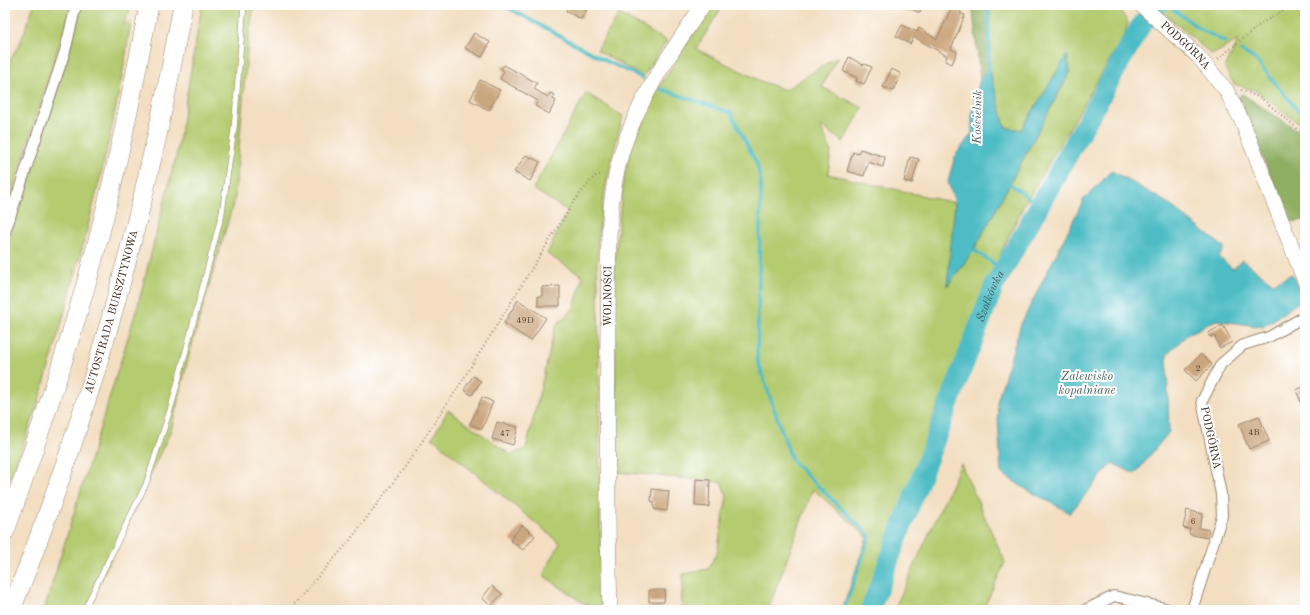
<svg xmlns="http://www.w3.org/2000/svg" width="1310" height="615" font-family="'Old Standard TT',serif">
<rect width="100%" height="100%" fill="#fff"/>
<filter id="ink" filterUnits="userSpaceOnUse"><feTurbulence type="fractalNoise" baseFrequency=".025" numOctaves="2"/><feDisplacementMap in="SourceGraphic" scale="8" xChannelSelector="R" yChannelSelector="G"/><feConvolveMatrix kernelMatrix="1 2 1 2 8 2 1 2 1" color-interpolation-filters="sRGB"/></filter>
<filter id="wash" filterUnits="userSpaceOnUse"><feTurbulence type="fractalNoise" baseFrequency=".012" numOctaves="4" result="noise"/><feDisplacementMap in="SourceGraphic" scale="16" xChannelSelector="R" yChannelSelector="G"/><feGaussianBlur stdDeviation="0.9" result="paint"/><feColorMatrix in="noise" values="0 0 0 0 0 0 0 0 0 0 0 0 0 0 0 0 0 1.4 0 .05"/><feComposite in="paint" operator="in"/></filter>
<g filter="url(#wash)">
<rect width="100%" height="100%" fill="#f3dec1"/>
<path fill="#b4cb6f" stroke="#787a46" d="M34,5H72L5,215V75L8,64L21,41Z
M82,5H133L123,25L131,21C117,118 93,210 67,303C50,366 32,429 5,489V252L67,59Z
M202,5H254L248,39L235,197L189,355L171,430L87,610H44L138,305L177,152Z
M711,5H723L696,49L763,82L785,90L838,56L822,87L863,108L843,142L820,125L831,151L828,174L955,203L948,285L974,250L1070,72L1067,56L1021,130L1005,127L990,72L989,5H1117L1128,23L1125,34L1024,205L1005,244L934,415L866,610H842L867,537L813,489L768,610H681L683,574L708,569L717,553L727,496L721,482L617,472L614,267L623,183L631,146L656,92Z
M1155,5H1305V128L1257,91L1234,84L1225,68L1238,40L1212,55Z
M619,14L667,41L643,77L597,50Z
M586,93L623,116C609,167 593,232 598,284L601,610L583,603L543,575L560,543L432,438L448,410L511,455L526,448L556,325L574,308L583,276L547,254L568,211L533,189Z
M961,464L1005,562L983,610H894Z"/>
<path fill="#8faf62" stroke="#656c40" d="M971,5H989L990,12L989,67L980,79L973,11Z
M1242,94L1305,135V220L1290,222L1237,98Z"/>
<path fill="#4ebcc5" stroke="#447372" d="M1067,55L1070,72L974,250L947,286L955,203L948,182L955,156L972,133V111L980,79L989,67L1005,127L1021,130Z
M1112,171L1166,202L1225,248L1219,257L1233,269L1242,260L1273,283L1292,274L1303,299L1263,327L1216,320L1187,335L1167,355L1169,432L1135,474L1112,463L1070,513L1024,488L1001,473L997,402L1021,324L1084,199Z"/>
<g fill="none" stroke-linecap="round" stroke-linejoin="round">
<path stroke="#4ebcc5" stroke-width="3.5" d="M503,5L608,62L643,78
M986,5L989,21V72
M1167,5L1200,29L1225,42
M1241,51L1255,59L1305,119
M661,89L731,113L757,164L761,182L757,359L792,461L870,536L844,610
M1006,181L1040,206
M974,250L1003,270"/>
<path stroke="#4ebcc5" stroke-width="20" id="s1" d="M870,610L994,286L1140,27L1158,5"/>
</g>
<g id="blocks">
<path fill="#caa67e" d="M569,5H589L581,19L566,11Z
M907,5H923L920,13L906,7Z
M955,5H964L960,13L965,15L951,49L957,52L952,64L945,61L947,56L914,37L910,44L896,36L902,25L917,32L919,28L937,39L951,9L953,10Z
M474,33L490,42L482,57L465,48Z
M849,57L863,65L864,64L872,67L864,84L856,81L857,78L843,71Z
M504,65L537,83L534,89L548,97L550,93L555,95L553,99L556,101L549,114L535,106L538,101L500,79L504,71L501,69Z
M892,69L901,74L893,91L883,87Z
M480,80L500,90L489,110L470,100Z
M860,149L885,157L883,167L868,162L864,176L847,171L853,152L858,154Z
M526,155L540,162L530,181L514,172Z
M910,157L919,159L912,183L904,181Z
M560,286V306H538V296H542V287Z
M518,300L546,318L531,341L504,323Z
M1223,325L1232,342L1220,348L1214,335L1210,337L1208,333Z
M1201,354L1212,365L1196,381L1185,370Z
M473,376L481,381L472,395L464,390Z
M1305,386V406L1303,407L1296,390Z
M482,397L493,402L482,429L470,424Z
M1259,416L1269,441L1249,449L1239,424Z
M497,422L518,427L513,445L492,439Z
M696,479L710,480L709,507L695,506Z
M652,489L669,491L667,511L654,509V502L651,501Z
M1187,510L1203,514L1199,528L1209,530L1207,538L1189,534L1190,529L1183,528Z
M522,525L535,536L523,550L510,540Z
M492,586L502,594L491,606L482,598Z
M649,590H665L664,602H649Z"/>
</g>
</g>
<g filter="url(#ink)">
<use href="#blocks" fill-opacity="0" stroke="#978470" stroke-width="1"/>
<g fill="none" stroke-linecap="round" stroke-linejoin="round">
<g stroke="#978470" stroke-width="6">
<path id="lane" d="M84,610L146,484L172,404L222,213L234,129L244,5"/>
</g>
<g stroke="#978470" stroke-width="12">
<path id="street" d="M5,232L65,51L76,5
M1085,610L1114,596L1173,610
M1192,610L1222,516L1221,494L1202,401L1221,364L1243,345L1269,337L1305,316"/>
</g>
<g stroke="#978470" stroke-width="16">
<g id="secondary">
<path id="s2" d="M1141,5L1197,55L1226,90L1242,121L1305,281"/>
<path id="s3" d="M610,610C607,515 607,419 608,323C609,266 605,206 622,151C639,97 672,51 703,5"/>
</g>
</g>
<g stroke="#978470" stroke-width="20">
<g id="highway">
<path d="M5,531C37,441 68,351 93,259C116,175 133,90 149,5"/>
<path id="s4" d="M11,610C90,415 146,212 183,5"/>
</g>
</g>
<path stroke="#978470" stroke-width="2" stroke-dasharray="1 3" stroke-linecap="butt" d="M1218,59L1262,23L1293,5
M1241,90L1261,98L1305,135
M289,610L347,544L405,467L457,389L574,201L595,176L603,174"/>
<use href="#lane" stroke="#fff" stroke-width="5"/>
<use href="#street" stroke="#fff" stroke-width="10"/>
<use href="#secondary" stroke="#fff" stroke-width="15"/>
<use href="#highway" stroke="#fff" stroke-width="19"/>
</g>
</g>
<g text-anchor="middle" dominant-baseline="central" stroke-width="4" stroke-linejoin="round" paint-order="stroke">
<g font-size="9" fill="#5f4936">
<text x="525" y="320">49D</text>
<text x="1198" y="368">2</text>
<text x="1254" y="432">4B</text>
<text x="505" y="433">47</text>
<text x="1193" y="521">6</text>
</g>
<g font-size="11" fill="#3b2a1e" stroke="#fff">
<text stroke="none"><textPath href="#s2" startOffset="60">PODGÓRNA</textPath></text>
<text stroke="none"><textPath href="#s3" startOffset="314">WOLNOŚCI</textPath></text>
<text stroke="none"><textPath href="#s4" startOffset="315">AUTOSTRADA BURSZTYNOWA</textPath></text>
<text transform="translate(1210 438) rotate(78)">PODGÓRNA</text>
</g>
<g font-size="12" font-style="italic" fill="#425d58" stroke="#fff">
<text transform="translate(978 117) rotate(-89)">Kościelnik</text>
<text stroke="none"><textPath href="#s1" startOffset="336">Szotkówka</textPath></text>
<text x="1087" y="377">Zalewisko<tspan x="1087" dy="14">kopalniane</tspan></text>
</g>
</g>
<rect width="1310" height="615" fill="none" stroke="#fff" stroke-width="20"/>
</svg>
